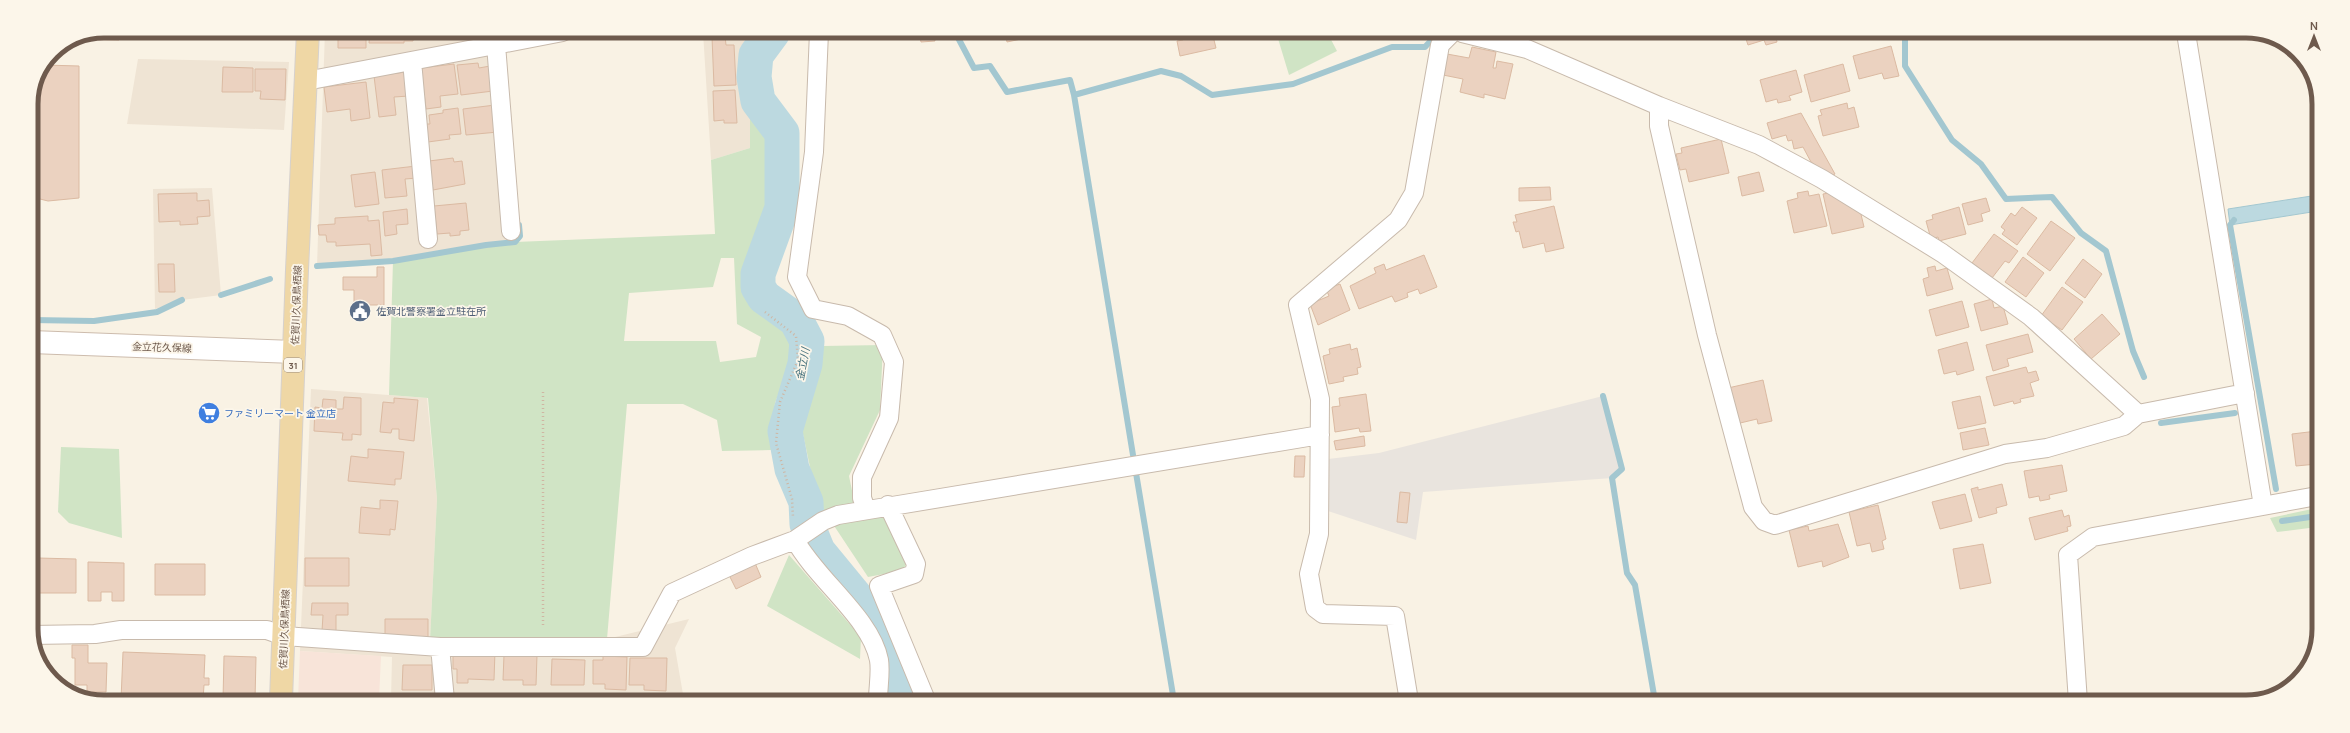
<svg xmlns="http://www.w3.org/2000/svg" width="2350" height="733" font-family="Manrope,'Noto Sans JP',sans-serif">
<rect width="100%" height="100%" fill="#f9f2e4"/>
<path fill="#efe4d4" d="M325,31L566,32L501,52L515,242L486,245L393,261L317,266Z
M703,32H750V148L711,160Z
M138,59L289,62L284,130L127,124Z
M212,188L221,295L182,300L155,309L153,189Z
M311,389L427,398L437,499L430,640L607,639L689,619L675,648L684,700H391L392,657L300,651Z"/>
<path fill="#f8e4d9" d="M300,651L381,656L379,700H298Z"/>
<path fill="#e9e4de" d="M1603,396L1622,469L1612,478L1423,492L1416,540L1328,511V459L1379,453Z"/>
<path fill="#d0e4c5" fill-rule="evenodd" d="M1276,32H1327L1337,51L1289,75Z
M750,109L774,137L771,210L750,257L748,288L766,317L793,336L791,360L775,403L771,450L722,451L717,420L683,404H627L607,639L430,640L437,499L428,398L389,395L393,261L486,245L515,242L715,234L711,160L750,148ZM721,258H734L737,324L761,337L756,357L720,362L716,341H624L629,293L713,287Z
M883,345L880,410L849,476L857,515L884,514L906,561L905,570L868,577L817,500L800,420L823,346Z
M61,447L119,449L122,538L69,523L58,512Z
M2317,508V527L2277,532L2270,518Z
M789,555L861,637L860,659L767,606Z
M910,678L917,700H905Z"/>
<path fill="#bcd9e0" stroke="#a3c7d0" d="M2318,195V211L2230,225L2228,209Z"/>
<g fill="none" stroke-linecap="round" stroke-linejoin="round">
<path stroke="#a3c7d0" stroke-width="6" d="M955,32L974,68L990,66L1007,92L1070,80L1074,95L1161,71L1181,76L1212,95L1293,84L1392,47H1425L1438,33
M1903,33L1905,38V66L1952,140L1981,164L2006,199L2052,197L2081,233L2106,251L2133,351L2144,377
M1074,95L1133,455
M2234,220L2230,225L2276,489
M317,266L393,261L486,245L515,242L520,236L519,225
M221,295L270,279
M31,320L94,321L157,312L182,300
M1603,396L1622,469L1612,478L1627,573L1635,585L1655,701
M2161,423L2235,413
M1136,473L1174,701
M2282,521L2317,516"/>
<path stroke="#bcd9e0" stroke-width="35" d="M773,32L756,55L754,77L758,101L782,133V208L758,274V287L764,297L796,320L807,341L805,364L785,431L792,469L806,502L807,524L818,551L892,641L899,673L894,700"/>
</g>
<path fill="#ebd2c0" stroke="#dbbaa2" d="M104,31H121L119,40L72,39L76,36Z
M338,31H366V48H338Z
M370,31H414L413,41H404V43H369Z
M893,32H934L935,41L921,42L920,37L893,39Z
M1007,32H1049V33L1007,42L1005,33Z
M1182,32H1212L1216,48L1180,56L1177,41L1183,40Z
M1229,32H1257L1230,38Z
M1744,33H1775L1777,42L1766,45L1764,40L1748,45Z
M1779,33H1791L1792,36L1780,39Z
M1824,33H1836L1825,36Z
M725,36L726,45H734L736,85L714,86L712,37Z
M1891,46L1899,76L1884,79L1882,73L1859,79L1853,56Z
M1472,47L1496,52L1493,68H1496L1497,61L1513,64L1505,99L1484,94V98L1460,92L1463,79L1443,75L1447,54L1469,58Z
M478,63L479,68L490,66L493,91L461,95L457,65Z
M454,64L458,94L440,96L441,107L426,109L421,68Z
M1843,64L1850,91L1811,102L1804,75Z
M44,65L79,66V198L48,201L32,197L33,95L37,76Z
M223,67L253,68V92H222Z
M255,69H286L285,100L260,99L261,91H255Z
M1796,70L1802,92L1789,96L1791,100L1778,103L1777,99L1766,102L1760,80Z
M406,72L409,96L394,97L396,115L379,117L374,76Z
M366,82L370,118L351,121L350,109L327,112L324,87Z
M735,90L737,123H724V120L714,121L713,91Z
M1847,103L1848,109L1854,107L1859,127L1823,136L1818,116L1822,115L1820,110Z
M495,105L498,132L466,135L463,109Z
M458,108L461,134L449,135L450,139L428,142L426,124H430L429,115L443,113V110Z
M1801,113L1835,174L1831,176L1811,162L1803,147L1794,149L1792,140L1788,141L1786,135L1772,139L1767,123Z
M1721,139L1729,173L1689,182L1686,169L1680,170L1676,154L1682,153L1681,148Z
M453,158L454,162L462,161L465,184L433,190L429,161Z
M416,166L417,178L405,179L407,196L385,198L382,170Z
M375,172L379,204L355,207L351,175Z
M1759,172L1764,191L1742,196L1738,177Z
M1550,187L1551,200L1519,201V188Z
M1808,191L1809,196L1819,194L1827,226L1794,233L1787,201L1798,198L1797,193Z
M1835,192L1860,210L1864,227L1832,234L1823,194Z
M197,193V201L209,200L210,216L197,217L198,224L180,225V221L159,222L158,194Z
M1986,198L1990,211L1981,214L1983,221L1968,225L1962,204Z
M466,203L469,230L460,231V235L450,236V233L437,234L434,206Z
M1554,206L1564,248L1546,252L1544,243L1523,248L1519,231L1516,232L1513,222H1517L1515,215Z
M1959,207L1966,234L1939,241L1938,237L1931,239L1926,221L1933,219L1932,215Z
M2022,207L2037,218L2017,245L2002,234L2005,230L2001,227L2011,213L2015,216Z
M407,209L408,224L396,225L397,234L385,236L383,212Z
M368,216V221L379,220L382,255L371,256L370,244L336,246V242H327L326,235H319L318,225L335,224V218Z
M2051,221L2075,238L2050,271L2027,254Z
M1994,234L2018,251L2009,263L2005,261L1992,278L1972,263Z
M1424,255L1437,287L1420,294L1418,289L1407,293L1408,297L1395,302L1392,296L1359,309L1350,286L1376,273L1374,268L1384,264L1386,270Z
M2023,257L2044,273L2026,297L2005,282Z
M2083,259L2102,274L2085,298L2065,283Z
M158,264H174L175,292H159Z
M1935,266L1936,271L1947,268L1953,289L1927,296L1923,279L1929,277L1927,268Z
M377,267H384V305H354V290H343V277H377Z
M1340,284L1350,310L1318,325L1310,304L1329,296L1326,289Z
M2062,287L2083,302L2062,330L2041,316Z
M1992,299L1994,308L2003,306L2008,324L1981,331L1974,304Z
M1962,301L1969,327L1936,336L1929,310Z
M2102,314L2120,334L2091,359L2074,339Z
M2028,334L2033,352L2007,359L2009,366L1993,371L1986,345Z
M1967,342L1974,370L1957,375L1956,371L1944,374L1938,350Z
M1350,344L1351,350L1357,348L1361,367L1357,368L1358,374L1343,377L1344,381L1329,384L1323,356L1330,354L1329,349Z
M2026,367L2028,373L2036,371L2039,380L2030,383L2034,396L2020,399L2021,402L2014,404L2013,401L1994,406L1986,377Z
M1763,380L1772,421L1758,424L1757,419L1736,424L1728,388Z
M1366,394L1371,431L1360,432L1359,428L1335,432L1332,407L1340,406L1339,398Z
M1980,396L1986,423L1958,429L1952,402Z
M344,397L361,398V435L352,434V440H342L343,433L314,431L315,407L322,408L323,399L336,400V409H343Z
M394,398L418,400L414,441L399,439V429H392L391,433L380,432L383,402L394,403Z
M1985,428L1989,445L1963,450L1960,433Z
M2317,431V464L2296,466L2292,434Z
M1364,436L1365,446L1336,450L1334,441Z
M368,449L404,452L401,479H395V485L348,481L351,456L368,458Z
M1295,456H1305L1304,477H1294Z
M2062,465L2067,491L2049,495L2050,499L2040,501L2039,496L2029,498L2024,471Z
M2002,484L2007,505L1996,508L1997,513L1979,518L1971,489L1978,487V490Z
M1400,492L1410,493L1407,523L1397,522Z
M1965,494L1972,521L1940,529L1932,502Z
M380,500L398,501L395,530L390,529V535L359,533L361,507L380,509Z
M1878,505L1886,539L1882,541L1884,549L1872,552L1870,543L1857,546L1849,512Z
M2062,510L2064,517L2069,515L2071,526L2067,527L2068,531L2035,540L2029,518Z
M1838,524L1849,557L1823,567L1822,561L1798,567L1789,530L1808,526L1809,531Z
M1983,544L1991,583L1960,589L1953,549Z
M38,558L76,559V593H38Z
M305,558H349V586H305Z
M88,562L124,563V601H112V592H101V601H88Z
M755,563L761,577L736,589L729,575Z
M155,564H205V595H155Z
M312,603H348V615H336V631H322L323,615H311Z
M385,619H428V637H385Z
M72,645H88V663H107L106,692H87V685H75V658H72Z
M453,650L495,651L494,680L468,679V683H457V669H453Z
M123,652L205,655L204,678H209V685H204L203,700H121Z
M504,655H537L536,685H523V680H503Z
M224,656L256,657L255,700H223Z
M603,656L627,657L626,690L605,689V684H593V660H603Z
M630,658H667L666,691L644,690V685H629Z
M552,659L585,660L584,685H551Z
M403,665H432V690H402Z"/>
<g fill="none" stroke-linecap="round" stroke-linejoin="round">
<g stroke="#c8baac" stroke-width="20">
<path id="street" d="M819,32L814,152L797,277L813,309L848,316L882,335L894,362L889,418L862,477V498L866,509
M1462,33L1527,49L1659,106L1759,145L1822,179L1942,253L2031,317L2138,414
M2186,33L2263,506
M496,45L511,231
M412,61L428,239
M306,81L563,32
M1659,106V126L1707,335L1753,507L1764,521L1775,525L2005,454L2047,448L2124,426L2138,414L2245,393
M888,505L916,564L914,574L879,586L926,700
M795,540C817,580 871,618 879,660C881,672 878,688 878,700
M31,635L95,634L121,630H267L284,636L440,647H643L672,593L752,556L795,540L823,521L838,515L1320,435
M440,647L445,700
M1409,701L1395,616L1323,614L1315,608L1309,574L1319,534L1320,399L1298,305L1398,220L1414,193L1440,45L1452,33
M2078,702L2068,555L2093,537L2317,496"/>
</g>
<g stroke="#cdbcad" stroke-width="24">
<path id="secondary" d="M31,342L294,352"/>
</g>
<g stroke="#d6d1cd" stroke-width="24">
<path id="primary" d="M281,700L297,270L308,31"/>
</g>
<path stroke="#cfb6a3" stroke-width="2.5" stroke-dasharray="1 3" stroke-linecap="butt" d="M765,312L796,336L798,360L780,402L776,443L792,499L793,518
M543,392V628"/>
<use href="#street" stroke="#fff" stroke-width="18"/>
<use href="#secondary" stroke="#fff" stroke-width="22"/>
<use href="#primary" stroke="#efd7a5" stroke-width="22"/>
</g>
<defs>
<g id="civic-disc" transform="scale(1.15)"><circle r="9.5" fill="#5c6f8a" stroke="#fcf6ea"/><path d="M-.6-6.5H3V-4.5H.6V-3L4-1V1h2V6H-6V1h2V-1L-.6-3ZM-1.2 2.5V6h2.4V2.5Z" fill="#fff"/></g>
<g id="supermarket-disc" transform="scale(1.15)"><circle r="9.5" fill="#3f7fe0" stroke="#fcf6ea"/><path d="M-6-5.5h2.5l.6 2H6L4.5 2H-2.5L-4.4-4H-6ZM-1.5 3.2a1.3 1.3 0 1 0 .1 0ZM3 3.2a1.3 1.3 0 1 0 .1 0Z" fill="#fff"/></g>
</defs>
<g fill-rule="evenodd">
<use href="#civic-disc" x="360" y="311"/>
<use href="#supermarket-disc" x="209" y="413"/>
</g>
<g text-anchor="middle" dominant-baseline="central" stroke-width="3.5" stroke-linejoin="round" paint-order="stroke">
<rect fill="#fcf6ea" stroke="#99897c" stroke-width="1" x="284" y="358" width="18" height="14" rx="3"/>
<g font-size="9" font-weight="bold" fill="#6e5a4d">
<text x="293" y="365">31</text>
</g>
<g font-size="10" fill="#6e5a4d" stroke="#fcf6ea">
<text transform="translate(296 305) rotate(-88)">佐賀川久保鳥栖線</text>
<text transform="translate(162 347) rotate(2)">金立花久保線</text>
<text transform="translate(284 629) rotate(-88)">佐賀川久保鳥栖線</text>
</g>
<g font-size="10" fill="#4e5e75" stroke="#fcf6ea" text-anchor="start">
<text x="376" y="311">佐賀北警察署金立駐在所</text>
</g>
<g font-size="10" fill="#366cbe" stroke="#fcf6ea" text-anchor="start">
<text x="224" y="413">ファミリーマート 金立店</text>
</g>
<g font-size="11" font-style="italic" fill="#4a747f" stroke="#fcf6ea">
<text transform="translate(802 364) rotate(-79)">金立川</text>
</g>
</g>
<path d="M0 0H2350V733H0ZM104 38H2246A66 66 0 0 1 2312 104V629A66 66 0 0 1 2246 695H104A66 66 0 0 1 38 629V104A66 66 0 0 1 104 38Z" fill="#fcf6ea" fill-rule="evenodd"/>
<path fill="none" stroke="#6e5a4d" stroke-width="5" d="M104 38H2246A66 66 0 0 1 2312 104V629A66 66 0 0 1 2246 695H104A66 66 0 0 1 38 629V104A66 66 0 0 1 104 38Z"/>
<g transform="translate(2314 36)" stroke="#fcf6ea" stroke-width="3" paint-order="stroke">
<path d="M0-3L7 15L0 10L-7 15Z" fill="#6e5a4d"/>
<text y="-6" font-size="11" font-weight="bold" text-anchor="middle" fill="#6e5a4d">N</text>
</g>
</svg>
